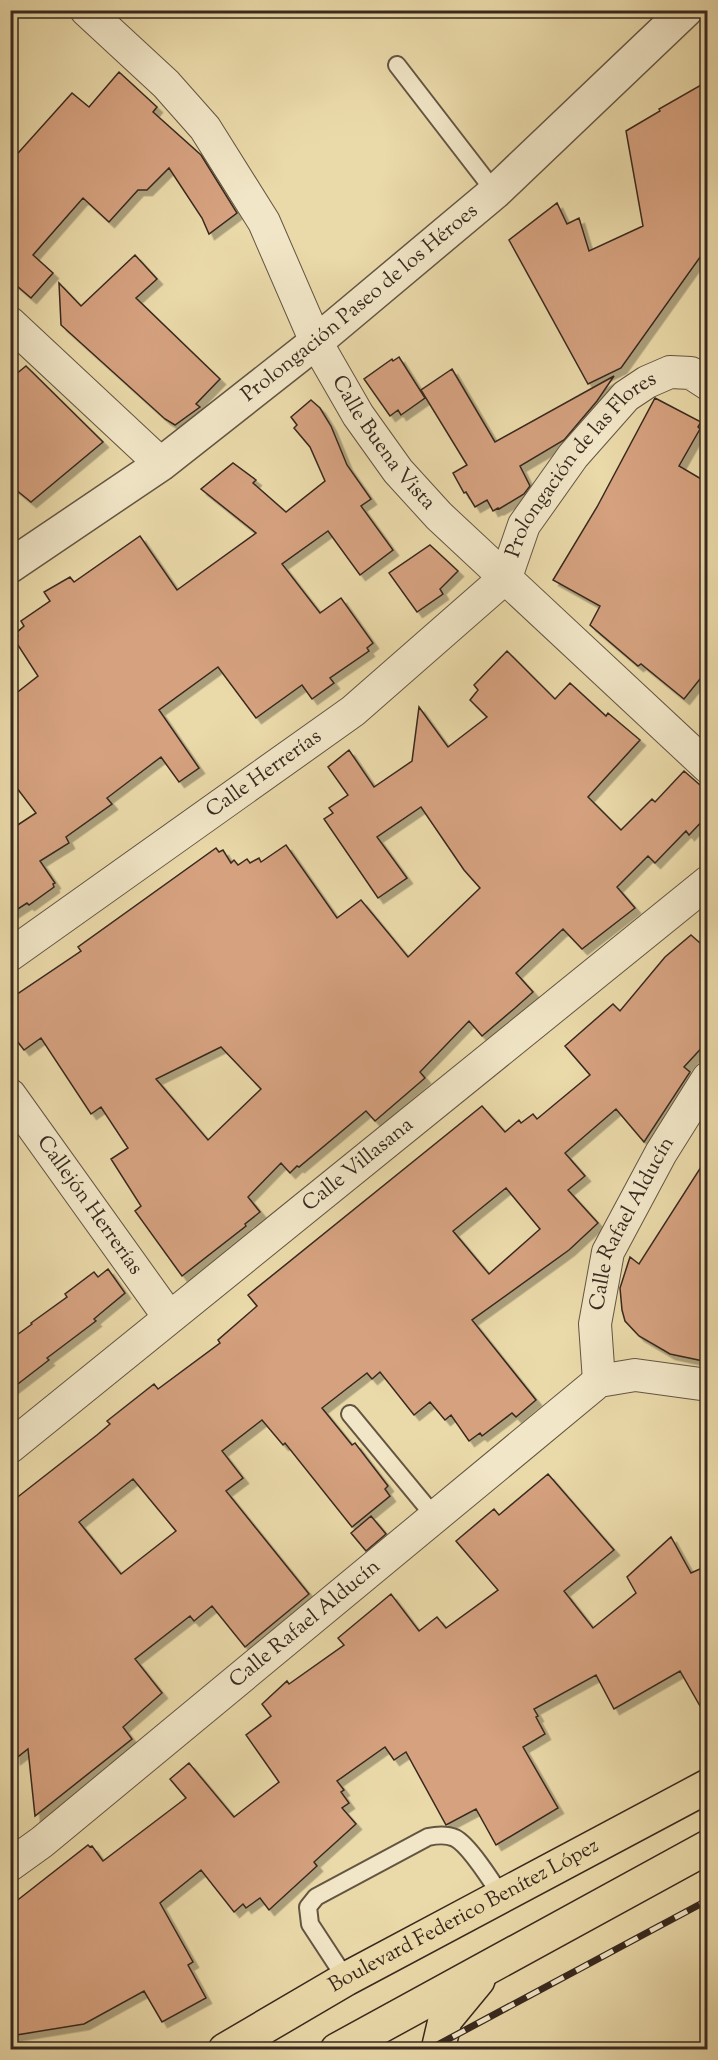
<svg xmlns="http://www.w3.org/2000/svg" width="718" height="2060" font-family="'Sorts Mill Goudy',serif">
<defs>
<filter id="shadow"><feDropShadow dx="5.5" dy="5.5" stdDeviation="0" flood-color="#0004"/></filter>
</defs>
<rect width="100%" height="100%" fill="#ead9a9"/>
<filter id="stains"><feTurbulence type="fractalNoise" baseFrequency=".00333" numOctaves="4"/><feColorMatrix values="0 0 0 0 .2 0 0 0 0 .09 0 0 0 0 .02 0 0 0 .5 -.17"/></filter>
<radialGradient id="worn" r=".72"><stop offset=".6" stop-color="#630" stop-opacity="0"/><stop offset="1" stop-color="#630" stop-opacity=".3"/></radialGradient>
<path fill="#d5a17f" stroke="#38291f" stroke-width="1.5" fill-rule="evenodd" filter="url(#shadow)" d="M119,72L157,107L153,112L201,155L237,213L209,234L202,218L169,168L147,190H138L109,222L83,198L33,255L53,273L31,298L10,280V162L72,93L89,107Z
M708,81V246L621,368L588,384L509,240L557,203L567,224L579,218L589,251L643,226L626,131L660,111L659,109Z
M135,255L157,279L136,298L220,379L196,404L200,407L175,425L165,419L61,325L59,283L81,306Z
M399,357L425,398L401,415L398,410L390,416L364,379L392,359L393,361Z
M26,366L103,442L31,502L10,485V379Z
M452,369L495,442L614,376L597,401L564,440L520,466L530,486L524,494L499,509L498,508L493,511L487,500L475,507L466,492L464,493L453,473L467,465L421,390Z
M655,398L701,422L698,427L700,429L679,466L708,483V669L684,699L641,664L638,666L590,625L600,606L553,580L597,507Z
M311,400L320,408L331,426L347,465L371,499L361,506L393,550L360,575L328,531L282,564L320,613L341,598L373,643L367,648L369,651L330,678L334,683L312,699L302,685L256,718L218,667L159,710L199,768L179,782L161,757L107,798L112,804L66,837L69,843L40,861L55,883L53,884L54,887L29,905L27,903L10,914V830L36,813L10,779V698L38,676L14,639L18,636L16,633L24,626L21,621L50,601L44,592L70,577L74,582L140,536L177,590L256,533L201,489L233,463L256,480L253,483L286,512L325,481L310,447L294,428L297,425L291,417Z
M430,545L458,571L440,589L443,594L417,612L389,573Z
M507,651L555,699L570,683L606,716L608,713L640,740L588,797L621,830L652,799L655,802L684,771L708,792V815L689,835L686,831L655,863L648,856L617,887L635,908L582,949L563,929L516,973L533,992L515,1008L482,1036L469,1021L420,1072L425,1078L375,1121L366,1111L299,1167L297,1166L290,1173L281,1163L248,1197L260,1212L245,1224L246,1226L182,1276L135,1211L141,1206L111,1159L128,1148L101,1107L91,1114L41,1038L24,1050L10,1032V999L81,951L78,947L216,848L219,852L223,850L231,863L234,860L238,865L247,859L250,863L259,858L261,862L286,845L337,918L361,900L408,957L480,888L464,870L421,807L377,837L407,878L378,898L324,819L333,813L329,808L348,795L328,767L349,750L374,787L412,761L419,707L448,747L487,717L470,700L478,690L474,685ZM221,1047L261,1089L208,1140L156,1079Z
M691,935L708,950V1041L684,1067L690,1072L644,1142L616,1109L565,1153L585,1176L568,1190L598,1223L569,1250L472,1320L536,1400L516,1417L512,1413L482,1436L480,1433L469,1441L451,1415L445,1420L430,1402L414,1415L380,1372L372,1379L367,1373L322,1408L352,1445L355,1443L388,1486L385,1489L390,1496L352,1527L285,1443L283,1445L262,1420L222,1451L243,1478L226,1491L309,1594L245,1647L212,1606L194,1621L190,1616L135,1659L162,1693L123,1727L132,1739L35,1816L28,1749L15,1759L13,1743H10V1503L97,1435L110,1424L107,1421L154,1384L158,1389L220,1343L218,1340L257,1306L248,1295L482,1106L505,1132L519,1120L521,1123L533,1114L537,1119L590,1075L565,1046L613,1004L620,1011L665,957ZM506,1188L540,1229L489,1274L453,1231ZM133,1479L176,1531L121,1574L79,1522Z
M708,1156V1362L670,1354L639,1336L625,1321L622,1310L620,1288L630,1257L639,1264Z
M108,1269L125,1293L101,1313L94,1319L96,1321L47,1358L49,1360L10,1390V1340L32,1324L31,1323L67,1297L65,1294L94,1272L98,1277Z
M548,1474L614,1550L564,1591L593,1628L636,1593L627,1577L671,1537L691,1573L702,1568L708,1581V1720L680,1671L614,1709L596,1675L534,1709L538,1716L536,1717L545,1734L523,1747L558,1808L496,1845L476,1809L446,1825L406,1752L394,1760L385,1747L337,1781L344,1790L341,1792L349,1803L342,1808L356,1824L314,1862L317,1866L269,1910L260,1898L246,1908L243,1904L234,1912L201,1870L160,1903L193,1962L188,1965L206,1998L162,2022L144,1991L84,2024L10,2036V1906L88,1845L90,1847L92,1846L103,1861L186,1798L170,1779L189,1763L234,1817L279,1782L246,1735L271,1716L262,1704L287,1681L289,1684L344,1645L338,1638L391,1594L419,1631L437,1617L446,1628L498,1590L456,1541L494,1509L499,1515Z
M371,1516L386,1534L366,1551L351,1533Z"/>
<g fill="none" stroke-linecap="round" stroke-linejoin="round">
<g stroke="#645542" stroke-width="20">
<path id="service" d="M397,65L495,192
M350,1414L435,1517
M346,1979L310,1924L308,1907L316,1897L428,1837C437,1835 446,1834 455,1838C469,1845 493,1883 502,1897"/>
</g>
<g stroke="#645542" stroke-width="34">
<g id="minor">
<path id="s1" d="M86,10L166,84L205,128L264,222L316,342L358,415L398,471L439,516L708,767"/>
<path d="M10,323L161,464"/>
<path id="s2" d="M10,955L353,711L506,577L524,525L573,456L626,396L647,382L670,372L691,373L708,384"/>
<path id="s3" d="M10,1095L169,1317"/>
<path id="s4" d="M599,1381L595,1324L608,1252L661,1153L708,1078"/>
<path id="s5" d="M10,1447L708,882"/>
<path id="s6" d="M10,1865L42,1842L599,1381L635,1375L708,1385"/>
</g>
</g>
<g stroke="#645542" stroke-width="36">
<g id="tertiary">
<path id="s7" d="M10,566L161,464L316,342L495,192L686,10"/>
</g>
</g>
<g stroke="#38291f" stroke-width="36">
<g id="primary">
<path id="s8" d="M225,2050L346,1979L708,1786"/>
<path d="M337,2050L708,1847"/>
<path d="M438,2050L445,2020L478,1980"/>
</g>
</g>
<use href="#service" stroke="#f1e6c7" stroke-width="16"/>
<use href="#minor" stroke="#f1e6c7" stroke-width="32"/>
<use href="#tertiary" stroke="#f1e6c7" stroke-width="33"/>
<use href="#primary" stroke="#ead9a9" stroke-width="33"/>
<g stroke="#38291f" stroke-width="7">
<path id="rail" d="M428,2050L708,1900"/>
</g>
<use href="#rail" stroke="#f1e6c7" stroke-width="4.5" stroke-dasharray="14" stroke-linecap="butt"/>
</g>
<g text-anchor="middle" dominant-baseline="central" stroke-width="4.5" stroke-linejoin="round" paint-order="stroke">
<g font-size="21" fill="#38291f" stroke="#f1e6c7">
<text stroke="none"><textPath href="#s7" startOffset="438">Prolongación Paseo de los Héroes</textPath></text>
<text stroke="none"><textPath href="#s1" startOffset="531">Calle Buena Vista</textPath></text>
<text stroke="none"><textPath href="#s2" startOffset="762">Prolongación de las Flores</textPath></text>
<text stroke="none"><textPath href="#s2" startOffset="312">Calle Herrerías</textPath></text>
<text stroke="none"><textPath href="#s5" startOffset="448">Calle Villasana</textPath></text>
<text stroke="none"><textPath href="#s3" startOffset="136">Callejón Herrerías</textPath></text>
<text stroke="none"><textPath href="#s4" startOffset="165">Calle Rafael Alducín</textPath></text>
<text stroke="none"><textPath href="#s6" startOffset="381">Calle Rafael Alducín</textPath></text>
<text stroke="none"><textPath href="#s8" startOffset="274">Boulevard Federico Benítez López</textPath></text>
</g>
</g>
<rect width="718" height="2060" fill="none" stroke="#ead9a9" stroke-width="36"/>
<rect x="12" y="12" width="694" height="2036" fill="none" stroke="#38291f" stroke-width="3"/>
<rect x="18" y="18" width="682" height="2024" fill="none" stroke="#38291f" stroke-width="1.5"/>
<rect width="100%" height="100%" filter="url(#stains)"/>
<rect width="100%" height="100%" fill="url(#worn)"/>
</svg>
